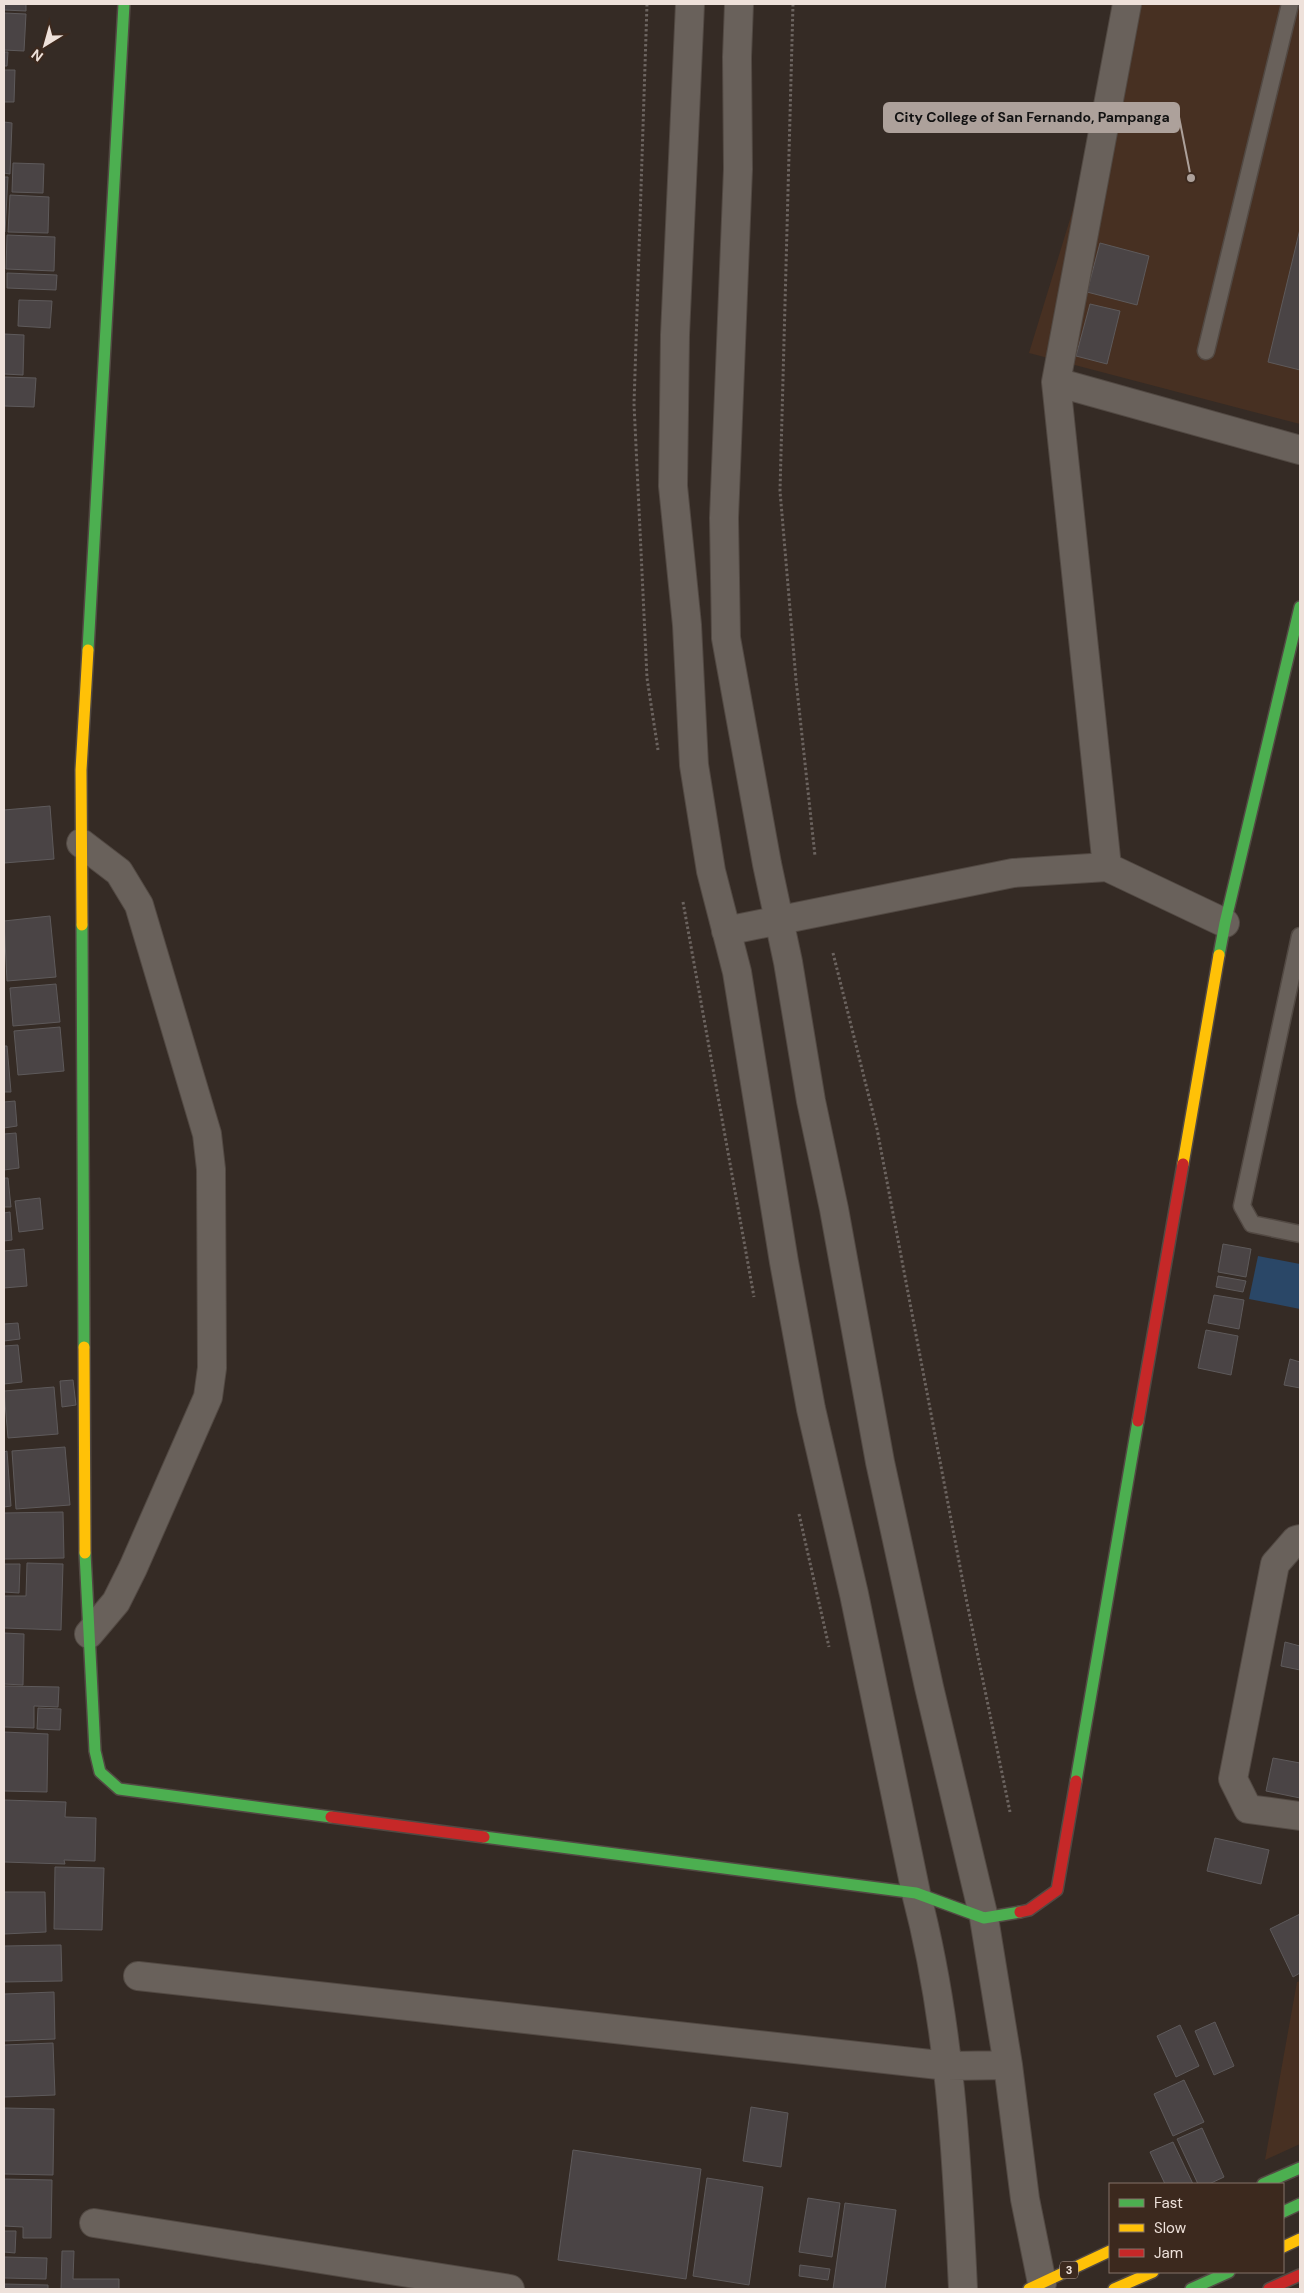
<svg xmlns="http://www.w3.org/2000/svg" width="1304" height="2293" font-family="'DM Sans',sans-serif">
<rect width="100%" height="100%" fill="#352b25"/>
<path fill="#473022" d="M1136,4H1300V424L1029,353Z
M1300,1981V2144L1265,2160L1297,1982Z"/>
<path fill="#2a4767" d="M1258,1256L1300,1264V1309L1249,1299Z"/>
<path fill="#4a4445" stroke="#5e5a5b" d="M4,4H26V11L4,10Z
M4,13L26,14L24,51L4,50Z
M4,52H8L7,66H4Z
M4,70H15L14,102H4Z
M4,122L12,123L10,174L4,173Z
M13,163L44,164L43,193L12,192Z
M4,177H8L5,232H4Z
M10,195L49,197L48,233L8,232Z
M1300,229V370L1268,362Z
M7,235L55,237L54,271L6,269Z
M1100,243L1149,256L1137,305L1087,292Z
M7,273L57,275L56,290L7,288Z
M19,300L52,301L50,328L18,326Z
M1090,304L1120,311L1107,364L1076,356Z
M4,334L24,335L23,375L4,374Z
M4,377L36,378L34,407L4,406Z
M50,806L54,859L4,863V810Z
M50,916L56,977L7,981L4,921Z
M56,984L60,1022L13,1026L10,988Z
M60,1027L64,1071L18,1075L14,1031Z
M4,1046H7L11,1092H4Z
M15,1101L17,1126L4,1128V1102Z
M16,1133L19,1168L4,1170V1134Z
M4,1178H8L11,1207H4Z
M40,1198L43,1229L19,1232L15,1201Z
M10,1212L12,1240L4,1241V1213Z
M1223,1244L1251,1249L1246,1277L1218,1272Z
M24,1249L27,1286L4,1288V1251Z
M1218,1276L1246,1281L1243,1292L1216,1287Z
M1214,1295L1244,1300L1239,1329L1208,1323Z
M18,1323L20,1339L4,1341V1324Z
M1206,1330L1238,1336L1231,1375L1198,1368Z
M18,1345L22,1382L4,1384V1346Z
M1290,1359L1300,1362V1388L1284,1385Z
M73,1380L76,1405L62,1407L60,1381Z
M54,1387L58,1434L8,1438L4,1391Z
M65,1447L70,1505L16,1509L12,1451Z
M7,1451L11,1506L4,1507V1452Z
M63,1512L64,1558L4,1559V1513Z
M27,1563L63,1564L61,1630L4,1628V1596H26Z
M4,1564H20L19,1593L4,1592Z
M4,1633L24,1634L23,1685L4,1684Z
M1285,1642L1300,1646V1670L1281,1666Z
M4,1686L59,1687L58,1707L34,1706V1728L4,1727Z
M38,1708L61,1709L60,1730L37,1729Z
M4,1732L48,1734L47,1792L4,1791Z
M1273,1758L1300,1763V1798L1266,1791Z
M4,1800L66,1802L65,1817L96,1818L95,1861L64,1860L65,1864L4,1862Z
M1215,1838L1269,1850L1261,1884L1207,1871Z
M55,1867L104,1868L102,1930L54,1929Z
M4,1892H45L46,1932L4,1934Z
M1300,1914V1973L1293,1977L1270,1929Z
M61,1945L62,1981L4,1982V1946Z
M54,1992L55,2039L4,2041V1994Z
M1215,2022L1234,2066L1214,2075L1195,2031Z
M1180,2025L1199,2066L1176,2077L1157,2036Z
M53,2043L55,2095L4,2097V2045Z
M1184,2080L1204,2122L1173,2136L1154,2094Z
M751,2107L788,2113L781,2167L743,2161Z
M4,2108L54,2109L53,2175L4,2174Z
M1202,2128L1224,2177L1209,2184H1198L1177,2139Z
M1173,2142L1193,2184H1165L1150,2152Z
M573,2150L701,2169L686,2279L558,2260Z
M707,2178L763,2187L749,2285L693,2276Z
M4,2179L52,2180L51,2238H23V2227L4,2226Z
M808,2198L840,2203L832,2257L799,2252Z
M845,2203L896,2210L885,2289H833Z
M4,2231H16L15,2253L4,2252Z
M62,2251H74L73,2279H119V2289H61Z
M4,2257L47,2258L46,2279L4,2278Z
M800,2265L830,2269L828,2280L799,2276Z
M4,2284L48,2285V2289H4Z"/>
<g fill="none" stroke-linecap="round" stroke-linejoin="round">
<g stroke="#524943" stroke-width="19">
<path id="lane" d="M1206,351L1290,4
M1300,936L1242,1206L1252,1224L1300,1234"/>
</g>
<g stroke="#524943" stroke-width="30">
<path id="street" d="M690,4L675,335L673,486L687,625L694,765L711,871L737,972L784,1262L811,1409L854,1594L916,1893C950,2022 957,2156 963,2289
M739,4L737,57L738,169L724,518L726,638L767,864L788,962L811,1101L834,1209L880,1462L929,1687L984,1918L1008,2065L1025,2199L1042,2283
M1056,382L1300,450
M81,843L119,872L139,905L207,1134L211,1169L212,1368L208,1397L133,1568L116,1602L89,1634
M1107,867L1056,382L1127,4
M726,931L1013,873L1107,867L1225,923
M1300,1539L1296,1540L1275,1564L1233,1779L1248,1809L1300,1816
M138,1976L948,2066L1008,2065
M94,2223L510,2289"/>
</g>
<g stroke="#524943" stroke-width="14">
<path id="fast" d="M88,650L124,4
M82,925L84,1347
M1219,955L1225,923L1300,607
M85,1553L95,1751L100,1772L119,1789L331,1817
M1076,1781L1138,1421
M484,1837L916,1893L984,1918L1020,1912
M1263,2184L1300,2168
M1283,2212L1300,2204
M1191,2289L1229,2272"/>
</g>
<g stroke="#524943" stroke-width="14">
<path id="slow" d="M82,925L81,770L88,650
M1183,1164L1219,955
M84,1347L85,1553
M1283,2247L1300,2239
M1029,2289L1110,2251
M1114,2289L1153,2272"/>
</g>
<g stroke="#524943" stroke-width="14">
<path id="jam" d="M1138,1421L1183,1164
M331,1817L484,1837
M1020,1912L1029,1910L1057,1890L1076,1781
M1269,2289L1300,2275"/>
</g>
<path stroke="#6c6460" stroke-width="3" stroke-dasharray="2.5 2.5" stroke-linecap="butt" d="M647,4L634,404L647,678L658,750
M793,4L780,491L796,680L815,856
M683,902L754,1297
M833,953L877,1129L965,1593L1010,1812
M799,1514L829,1647"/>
<use href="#lane" stroke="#69615b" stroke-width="16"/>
<use href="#street" stroke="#69615b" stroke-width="28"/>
<use href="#fast" stroke="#4caf50" stroke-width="11"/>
<use href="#slow" stroke="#ffc107" stroke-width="11"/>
<use href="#jam" stroke="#c62828" stroke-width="11"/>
</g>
<g text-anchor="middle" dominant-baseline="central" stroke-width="4" stroke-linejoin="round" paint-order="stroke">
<rect fill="#3c291e" stroke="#b9aaa2" stroke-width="1" x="1060" y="2261.5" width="18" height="17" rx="4"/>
<g font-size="11" font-weight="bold" fill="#eee1da">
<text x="1069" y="2270">3</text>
</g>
</g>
<path fill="none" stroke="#ada19b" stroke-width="2" d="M1191 178L1179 117"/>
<circle fill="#ada19b" stroke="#3c291e" stroke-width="2" cx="1191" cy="178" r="5"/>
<rect fill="#ada19b" stroke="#ada19b" stroke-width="2" x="884" y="103" width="295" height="29" rx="5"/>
<g font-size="14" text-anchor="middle" font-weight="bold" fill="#111">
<text x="1032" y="122">City College of San Fernando, Pampanga</text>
</g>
<rect width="1304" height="2293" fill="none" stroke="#eee1da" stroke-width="10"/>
<rect x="1109" y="2183" width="175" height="90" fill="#3c291e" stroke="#837369"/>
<rect x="1119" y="2199" width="25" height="8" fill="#4caf50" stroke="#837369"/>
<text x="1154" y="2208" font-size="15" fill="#eee1da">Fast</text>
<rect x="1119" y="2224" width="25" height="8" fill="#ffc107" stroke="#837369"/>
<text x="1154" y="2233" font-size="15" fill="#eee1da">Slow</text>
<rect x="1119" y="2249" width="25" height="8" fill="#c62828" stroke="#837369"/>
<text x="1154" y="2258" font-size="15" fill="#eee1da">Jam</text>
<g transform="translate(45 45) rotate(217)" stroke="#3c291e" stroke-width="4" paint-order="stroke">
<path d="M0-4L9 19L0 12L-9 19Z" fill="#eee1da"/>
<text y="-8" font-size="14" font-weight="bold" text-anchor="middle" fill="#eee1da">N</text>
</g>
</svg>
